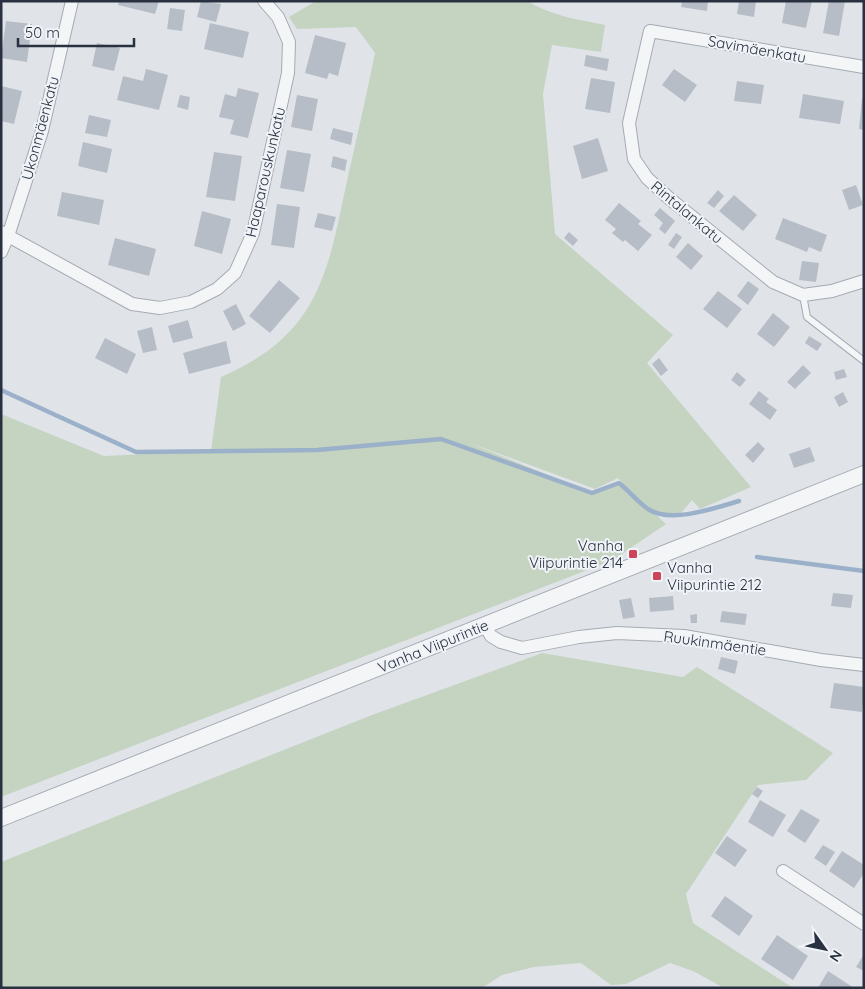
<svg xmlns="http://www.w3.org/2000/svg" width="865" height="989" font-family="Quicksand,sans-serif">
<rect width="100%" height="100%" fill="#e0e4e9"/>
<path fill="#c5d3c1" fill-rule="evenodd" d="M316,1H527C550,15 579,20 605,25L601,52L552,45L543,94L555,234L673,335L647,363L751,487L700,509L692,500L681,513H654L666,524L613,560L1,797V414L104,456L211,451L221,377C244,367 267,354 285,336C329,295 336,228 349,172C358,132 367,93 375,53L356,27L297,29L289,17ZM467,442L595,489L618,478L630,492L619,483L592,493Z
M542,653L683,677L697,667L833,753L806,780L758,785L686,894L693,923L793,988H724L693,971L670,963L626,984L611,985L581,963L534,967L502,975L482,988H1V862L372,715Z"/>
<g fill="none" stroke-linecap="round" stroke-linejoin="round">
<path stroke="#9bb0c9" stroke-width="4.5" d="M1,390L136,452L317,450L441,439L592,493L619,483C629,491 638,502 648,509C671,524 715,508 739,501
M757,557L864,571"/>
</g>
<path fill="#b7bdc6" d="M119,1H159L155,14L118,5Z
M201,1L221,4L216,22L197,17Z
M682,1H708L707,11L681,7Z
M739,1H756L754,17L737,14Z
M786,1H812L806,28L782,23Z
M829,1H845L839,36L823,33Z
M170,8L185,10L182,31L167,29Z
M6,21L32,24L27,62L1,58Z
M210,23L249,32L243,58L204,49Z
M315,35L346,43L338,76L329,73L327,79L305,73Z
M97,43L120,48L114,71L92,66Z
M586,55L609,59L607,71L584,66Z
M146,69L168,75L159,110L117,100L123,76L143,81Z
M674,69L697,85L685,102L662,85Z
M591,78L615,82L610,113L585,109Z
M737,81L764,85L761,104L734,101Z
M1,86L22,91L14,124L1,121Z
M238,88L259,93L248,138L230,134L234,120L219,117L225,94L236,97Z
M803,94L844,101L840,124L799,118Z
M180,95L190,97L188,110L177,107Z
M297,95L318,99L312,131L291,127Z
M862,98H864V130L859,129Z
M89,115L111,120L107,137L85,133Z
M333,128L353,133L351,145L330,139Z
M598,138L608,171L582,179L573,146Z
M83,142L112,149L107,173L78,166Z
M287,150L311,154L304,192L280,188Z
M214,152L242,156L235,201L206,197Z
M333,156L347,160L345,171L331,167Z
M856,185L863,205L849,210L842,190Z
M718,190L724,196L714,208L707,203Z
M62,192L104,200L99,225L57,216Z
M734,195L757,215L743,231L719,211Z
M619,203L641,221L638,224L652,235L638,251L625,240L623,242L612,233L616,229L605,220Z
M277,204L300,207L294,248L271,245Z
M660,208L675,221L665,234L659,229L663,223L654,215Z
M202,211L231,219L222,254L194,246Z
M318,213L336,217L332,231L314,227Z
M783,218L827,235L821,252L809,247L807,252L775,239Z
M569,232L578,240L573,246L564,238Z
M676,233L682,237L674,249L668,245Z
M115,238L156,249L149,276L108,265Z
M688,243L703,256L691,270L676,257Z
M802,261L819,263L816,282L799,280Z
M279,280L300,298L270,333L249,316Z
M748,281L759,289L748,305L737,296Z
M718,291L742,309L727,328L703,309Z
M236,304L246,324L233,331L223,311Z
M773,313L790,327L774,347L757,334Z
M188,320L193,338L173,343L168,326Z
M152,327L157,350L143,353L137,331Z
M809,336L822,344L817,351L805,343Z
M105,338L136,354L127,374L95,358Z
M226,341L231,363L189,374L183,353Z
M659,358L668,370L661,376L652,364Z
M803,365L811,373L795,389L787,382Z
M844,369L847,377L836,380L834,372Z
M737,372L746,380L740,387L731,380Z
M759,391L769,399L766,402L777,410L770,420L749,404Z
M843,392L848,402L839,407L834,397Z
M758,442L765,449L753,463L745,455Z
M810,447L815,461L794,468L789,454Z
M833,593L853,595L851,608L831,606Z
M673,596L674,610L650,612L649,598Z
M631,598L635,617L623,619L619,600Z
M722,611L747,614L745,625L720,622Z
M697,614V623H691L690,615Z
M721,657L738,661L735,674L718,669Z
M834,683L864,687L862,712L830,708Z
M757,787L763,791L758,798L752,794Z
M760,800L786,815L773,837L748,822Z
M801,809L820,820L805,843L787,831Z
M727,836L747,850L735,867L715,853Z
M823,845L835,852L826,866L814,858Z
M842,851L864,865V873L854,888L829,871Z
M725,896L753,916L739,936L711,916Z
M777,935L808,956L793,980L761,959Z
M864,954V971L856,967Z
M828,971L854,988H818Z"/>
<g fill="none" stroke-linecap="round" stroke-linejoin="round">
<g stroke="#a5abb3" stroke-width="8">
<path id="service" d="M803,295L807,317L864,361"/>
</g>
<g stroke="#a5abb3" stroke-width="14">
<path id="minor" d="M864,67L650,31L629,123L634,159L647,178L670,199L773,282L803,295L832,291L864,281
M1,232L132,304L160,308L191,302L217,289L235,273L253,233L288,73L289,42L278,17L264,1
M1,252L8,236L42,131L72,1
M485,626L491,636L501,642L522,648L579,637L617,633L684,636L821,660L864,665
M783,871L864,924"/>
</g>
<g stroke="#a5abb3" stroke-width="18">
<path id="tertiary" d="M1,818L864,474"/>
</g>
<use href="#service" stroke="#f3f5f7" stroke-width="6"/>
<use href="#minor" stroke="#f3f5f7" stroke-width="12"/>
<use href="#tertiary" stroke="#f3f5f7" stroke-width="16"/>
</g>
<g fill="#ce4557" stroke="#f0f3f7" stroke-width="2">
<rect x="628" y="549" width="10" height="10" rx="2.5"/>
<rect x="652" y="571" width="10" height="10" rx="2.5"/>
</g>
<g text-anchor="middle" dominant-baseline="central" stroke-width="4" stroke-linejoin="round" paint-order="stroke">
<g font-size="15" fill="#293141" stroke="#f0f3f7">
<text transform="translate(757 49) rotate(10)">Savimäenkatu</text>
<text transform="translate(40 128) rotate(-75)">Ukonmäenkatu</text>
<text transform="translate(265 172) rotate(-77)">Haaparouskunkatu</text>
<text transform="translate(687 212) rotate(40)">Rintalankatu</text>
<text transform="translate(715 643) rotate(8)">Ruukinmäentie</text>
<text transform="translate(433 646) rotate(-22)">Vanha Viipurintie</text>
</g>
<g font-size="15" fill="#293141" stroke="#f0f3f7" text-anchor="end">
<text x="623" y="545">Vanha<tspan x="623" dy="17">Viipurintie 214</tspan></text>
<text x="667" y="567" text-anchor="start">Vanha<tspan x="667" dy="17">Viipurintie 212</tspan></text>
</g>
</g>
<rect width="865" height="989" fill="none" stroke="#293141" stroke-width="5"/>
<g transform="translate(825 949) rotate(123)" stroke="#f0f3f7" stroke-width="4" paint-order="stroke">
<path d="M0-4L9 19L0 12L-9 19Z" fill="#293141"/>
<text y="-8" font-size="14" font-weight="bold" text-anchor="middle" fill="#293141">N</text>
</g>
<path d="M18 38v8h116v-8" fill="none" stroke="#293141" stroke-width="2.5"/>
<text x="25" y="38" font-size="15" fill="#293141" stroke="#f0f3f7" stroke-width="4" paint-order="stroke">50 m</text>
</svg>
